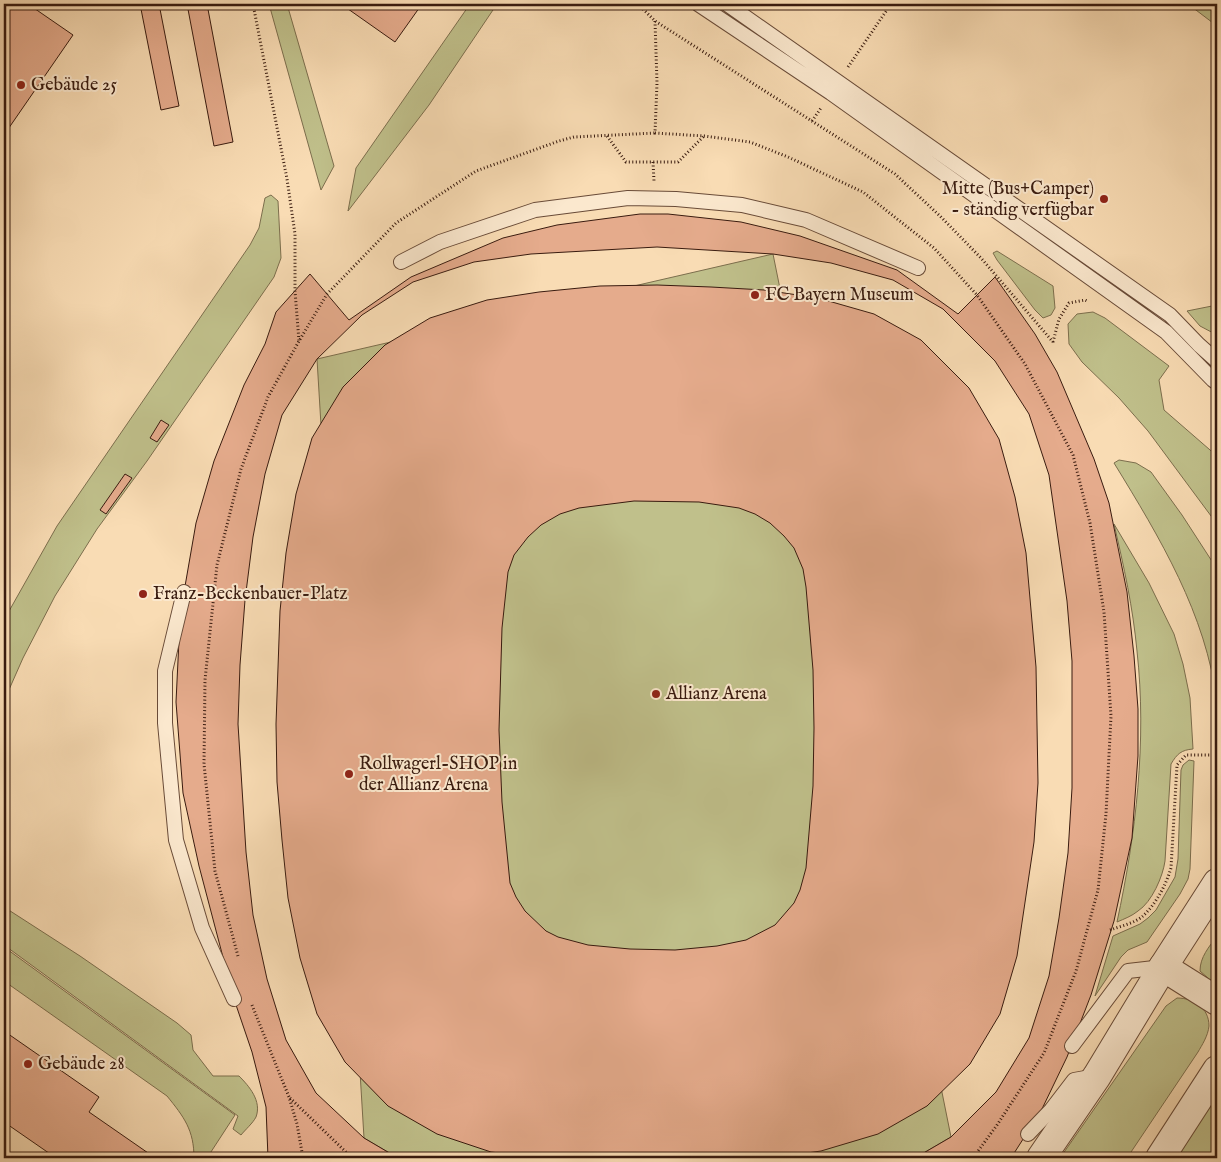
<svg xmlns="http://www.w3.org/2000/svg" width="1221" height="1162" font-family="'IM FELL English',serif">
<rect width="100%" height="100%" fill="#f9dcb4"/>
<filter id="stains"><feTurbulence type="fractalNoise" baseFrequency=".004" numOctaves="4"/><feColorMatrix values="0 0 0 0 .2 0 0 0 0 .09 0 0 0 0 .02 0 0 0 .5 -.17"/></filter>
<radialGradient id="worn" r=".72"><stop offset=".6" stop-color="#630" stop-opacity="0"/><stop offset="1" stop-color="#630" stop-opacity=".3"/></radialGradient>
<path fill="#c0c08b" stroke="#7c6e4d" d="M269,4H287L334,166L321,190Z
M470,4H497L429,105L348,211L356,168Z
M1188,4H1217V26Z
M271,195L278,201L281,258L274,277L147,461L97,529L55,596L23,658L4,701V620L57,526L250,245L259,228L265,198Z
M997,251L1053,286L1055,308L1051,315L1043,318L1035,310L997,260L993,253Z
M773,254L951,1137L915,1158H398L364,1138L317,359Z
M1217,305V335L1200,326L1187,311Z
M1093,312L1105,318L1169,366L1159,380L1164,410L1217,456V524L1148,431L1119,398L1082,362L1069,344L1068,324L1077,314Z
M1119,460L1136,463L1151,472L1182,515L1217,569V702C1206,614 1160,538 1114,463Z
M1114,524L1149,583L1174,634L1183,664L1190,698L1193,749C1181,750 1177,754 1171,764L1165,861C1163,876 1152,902 1138,911C1132,916 1124,919 1117,922C1136,834 1147,741 1137,651C1133,608 1124,567 1114,524Z
M1189,760L1194,761L1190,869L1188,879L1180,894L1147,942L1128,950L1121,957L1095,996L1113,936L1140,924L1148,918L1156,910L1175,877L1178,859L1181,770L1183,765Z
M4,907L80,956L177,1023L191,1035L193,1050L213,1076H239C249,1086 262,1101 256,1117C253,1123 245,1130 241,1135L233,1129L238,1116L4,945Z
M1217,936V986L1200,971C1200,957 1209,947 1217,936Z
M4,947L235,1115L207,1158H194C194,1130 184,1117 167,1096L4,981Z
M1177,998C1194,998 1209,1008 1209,1026C1208,1036 1202,1045 1198,1052L1127,1158H1060L1166,1006Z
M1217,1095V1158H1177Z"/>
<path fill="#e5ab8c" stroke="#391b0f" fill-rule="evenodd" d="M4,4H28L73,35L4,135Z
M140,4H159L179,106L161,110Z
M187,4H207L233,142L214,146Z
M341,4H422L395,42Z
M640,214H668L741,222L800,236L897,270L958,314L995,277L1035,334L1057,372L1094,459L1109,503L1127,592L1134,656L1138,709V756L1132,838L1114,921L1091,995L1067,1057L1041,1111L1011,1158H772L821,1151L878,1134L927,1106L970,1064L1000,1014L1017,956L1034,842L1038,783L1036,667L1026,553L1015,497L999,439L969,388L921,340L874,314L818,298L764,290L711,287L657,285L600,286L539,292L487,300L430,318L385,345L343,387L312,438L296,494L286,553L280,611L276,724L277,782L282,840L288,898L300,958L317,1014L345,1062L388,1106L437,1134L491,1152L541,1158H268L266,1107L252,1052L234,999L199,866L183,793L176,702L179,640L184,592L196,523L214,461L244,385L265,344L276,312L310,274L349,320L411,277L503,238L557,225Z
M657,247L773,254L831,263L893,280L943,309L995,361L1029,414L1049,475L1067,601L1072,661V788L1068,853L1059,918L1049,976L1029,1038L996,1092L951,1137L915,1158H398L364,1138L316,1093L286,1040L267,979L253,915L246,852L238,724L240,665L245,600L253,537L265,474L282,415L317,359L362,315L413,282L474,262L531,254ZM634,501L699,502L739,508L755,514L770,523L784,536L794,548L803,569L806,587L813,670L814,728L813,786L806,868L800,890L794,903L775,925L746,940L717,946L675,950L630,949L588,945L558,937L546,931L525,911L516,897L510,883L502,802L499,730L502,628L508,572L514,555L528,537L541,525L560,514L579,508Z
M161,420L169,425L157,442L150,438Z
M125,474L132,478L106,514L100,510Z
M4,1031L99,1097L89,1112L151,1155L149,1158H56L4,1122Z"/>
<g fill="none" stroke-linecap="round" stroke-linejoin="round">
<g stroke="#694b38" stroke-width="16">
<path id="service" d="M698,4L831,93L1166,332L1213,380L1217,383
M727,4L1170,315L1199,345L1217,361
M401,262L440,242L535,210L628,198L676,199L742,205L806,220L918,268
M184,592L165,671V723L176,840L202,928L234,999
M1072,1046L1128,971L1163,967
M1028,1134L1051,1110L1074,1080L1096,1076"/>
</g>
<g stroke="#694b38" stroke-width="30">
<path id="minor" d="M1163,967L1217,1001"/>
</g>
<g stroke="#694b38" stroke-width="30">
<path id="tertiary" d="M1041,1158L1097,1076L1163,967L1217,883
M1160,1158L1217,1070"/>
</g>
<path stroke="#391b0f" stroke-width="3" stroke-dasharray="1 2.5" stroke-linecap="butt" d="M253,4L287,179L295,234V291L299,341
M638,4L655,21L895,174L940,216L981,258L1053,342
M655,21L657,83L655,133L704,136L750,142L788,157L863,192L934,248L977,295L1025,364L1073,455L1090,523L1104,612L1111,716L1106,814L1098,890L1076,971L1044,1053L997,1125L973,1158
M848,67L891,4
M812,121L821,108
M607,136L626,162H678L704,136
M653,162L654,181
M1053,342L1059,319L1069,303L1085,300L1087,301
M1110,930C1121,926 1135,923 1143,916C1156,904 1166,885 1171,868L1177,765L1186,755H1217
M238,956L215,871L204,764L205,680L217,565L241,469L268,397L299,341L327,294L396,223L476,171L559,141L574,137L655,133
M252,1005L289,1097L297,1124L303,1158
M290,1098L348,1154L355,1158"/>
<use href="#service" stroke="#fbe8ce" stroke-width="14"/>
<use href="#minor" stroke="#fbe8ce" stroke-width="28"/>
<use href="#tertiary" stroke="#fbe8ce" stroke-width="28"/>
</g>
<g fill="#8f2418" stroke="#fbe8ce" stroke-width="2">
<circle cx="21" cy="85" r="5"/>
<circle cx="1104" cy="199" r="5"/>
<circle cx="755" cy="295" r="5"/>
<circle cx="143" cy="594" r="5"/>
<circle cx="656" cy="694" r="5"/>
<circle cx="349" cy="774" r="5"/>
<circle cx="28" cy="1064" r="5"/>
</g>
<g text-anchor="middle" dominant-baseline="central" stroke-width="4" stroke-linejoin="round" paint-order="stroke">
<g font-size="18" fill="#391b0f" stroke="#fbe8ce" text-anchor="start">
<text x="31" y="85">Gebäude 25</text>
<text x="1094" y="189" text-anchor="end">Mitte (Bus+Camper)<tspan x="1094" dy="21">- ständig verfügbar</tspan></text>
<text x="765" y="295">FC Bayern Museum</text>
<text x="153" y="594">Franz-Beckenbauer-Platz</text>
<text x="666" y="694">Allianz Arena</text>
<text x="359" y="764">Rollwagerl-SHOP in<tspan x="359" dy="21">der Allianz Arena</tspan></text>
<text x="38" y="1064">Gebäude 28</text>
</g>
</g>
<rect width="1221" height="1162" fill="none" stroke="#f9dcb4" stroke-width="20"/>
<rect x="5" y="5" width="1211" height="1152" fill="none" stroke="#391b0f" stroke-width="2.5"/>
<rect x="10" y="10" width="1201" height="1142" fill="none" stroke="#391b0f"/>
<rect width="100%" height="100%" filter="url(#stains)"/>
<rect width="100%" height="100%" fill="url(#worn)"/>
</svg>
